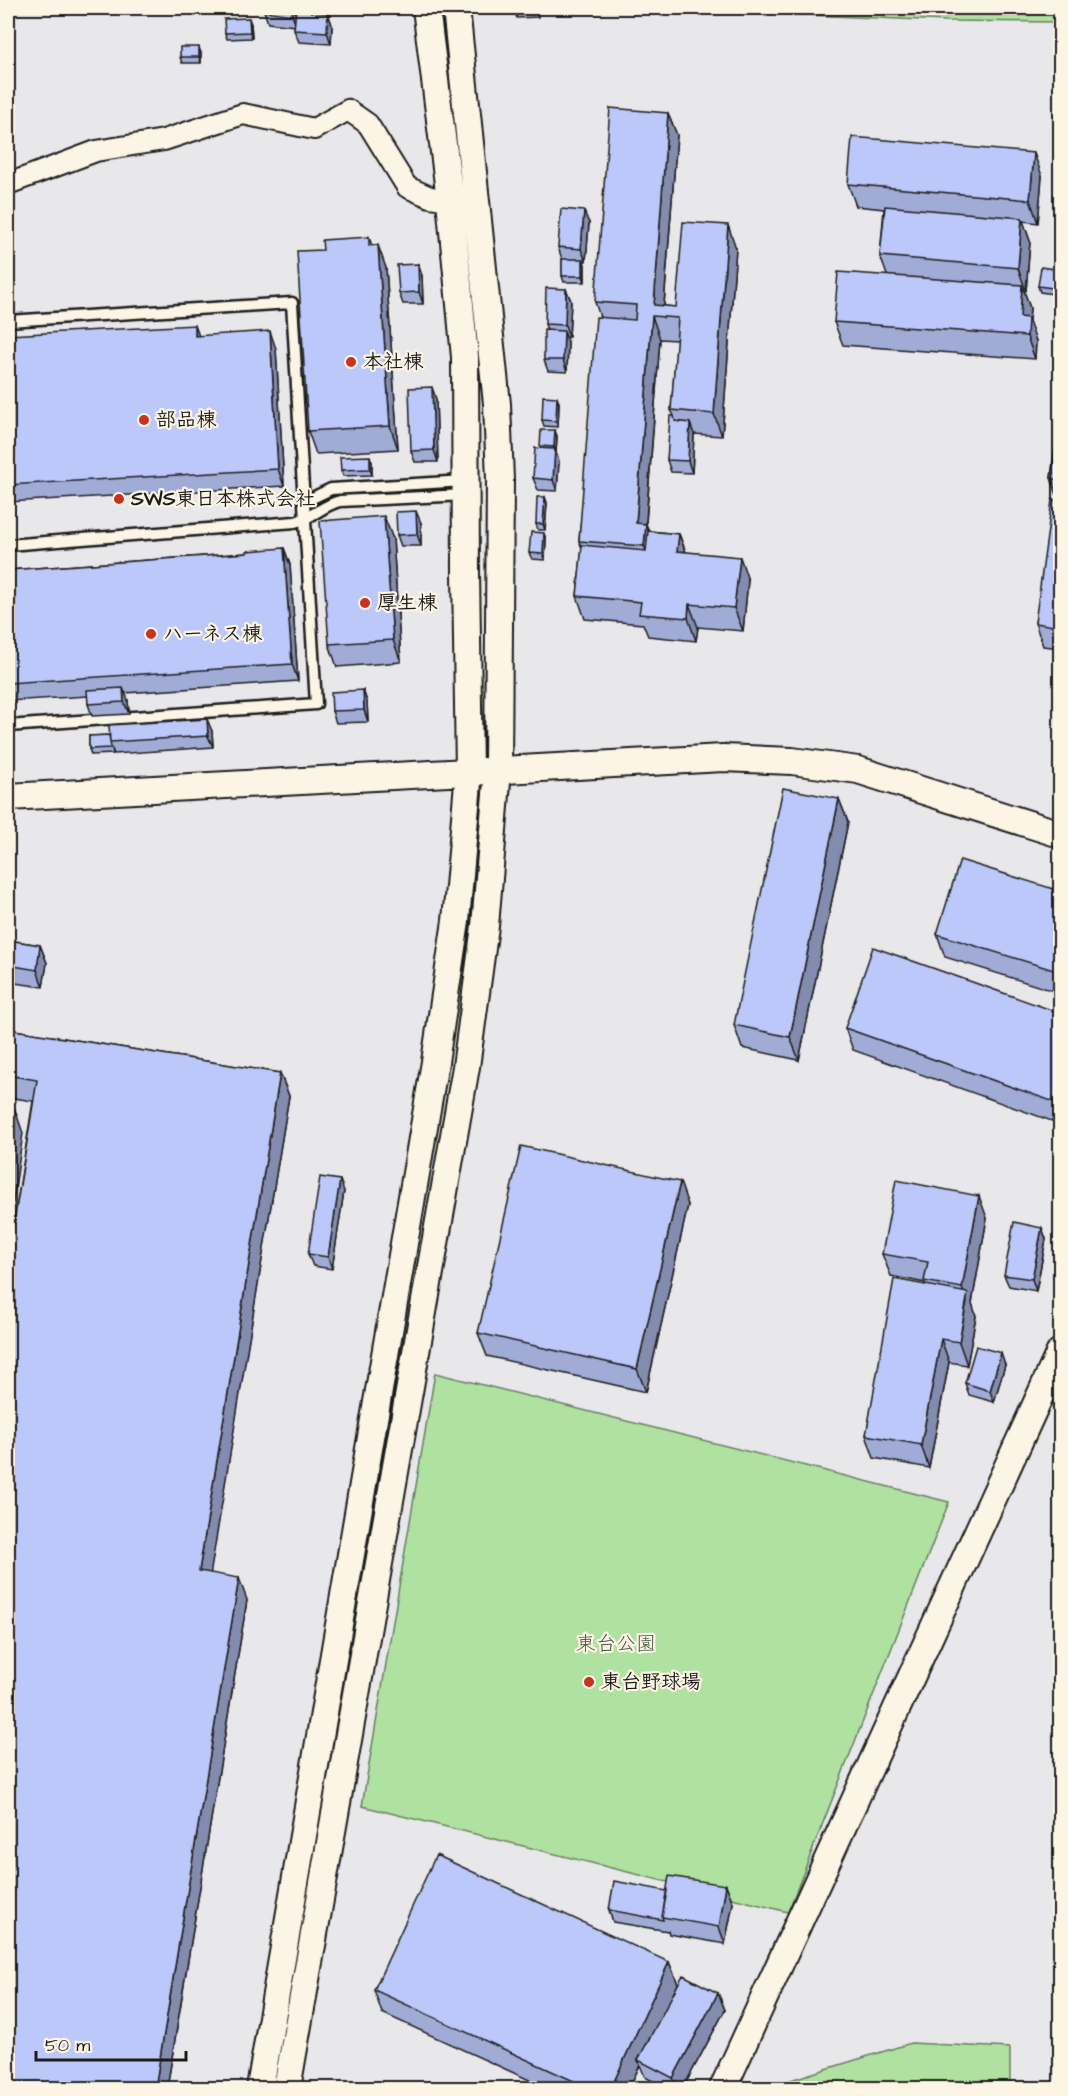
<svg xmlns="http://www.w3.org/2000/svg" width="1068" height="2096" font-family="'Architects Daughter','Klee One',sans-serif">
<rect width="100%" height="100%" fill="#e8e8eb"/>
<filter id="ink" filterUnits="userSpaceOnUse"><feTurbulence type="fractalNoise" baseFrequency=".0167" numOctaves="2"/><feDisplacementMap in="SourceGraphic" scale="12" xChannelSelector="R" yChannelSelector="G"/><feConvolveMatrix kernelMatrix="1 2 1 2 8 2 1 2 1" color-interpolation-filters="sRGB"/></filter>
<g filter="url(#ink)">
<path fill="#afe1a1" stroke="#667e5e" stroke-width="1.5" d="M643,8H1060V22L946,21Z
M435,1373L949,1502L788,1912L362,1806Z
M911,2043L1010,2048V2088H764Z"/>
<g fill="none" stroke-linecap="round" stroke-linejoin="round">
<g stroke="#1c1c1c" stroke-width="15">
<path id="service" d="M8,321L292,303L316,704L8,726
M304,502L331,489L465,481
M8,545L295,522C312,518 323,505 340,501L466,495"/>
</g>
<g stroke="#1c1c1c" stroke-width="24">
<path id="minor" d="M8,184L96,151L164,140L243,114L314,129L348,110L368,124L407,187L430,197L450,200"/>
</g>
<g stroke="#1c1c1c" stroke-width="30">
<path id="tertiary" d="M8,797L723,758L792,761L858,770L1060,834
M260,2088L435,1062L456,921L469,771L466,573L465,357L450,200L426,8
M287,2088L466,1067L485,926L498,770L500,480L497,404L456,8
M723,2088L1060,1352"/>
</g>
<use href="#service" stroke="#fcf5e5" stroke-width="10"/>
<use href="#minor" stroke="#fcf5e5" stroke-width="20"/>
<use href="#tertiary" stroke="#fcf5e5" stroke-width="26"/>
</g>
<path fill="#a1acd6" stroke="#1c1c1c" stroke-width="1.5" d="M265,8H317L316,13H328L332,25L331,44L299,42L294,30L295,26L268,23L264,11Z
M513,8H538V17L517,18Z
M251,24L252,38L227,39L225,33Z
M201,53V63H182L180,57Z
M668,113L677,135L664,306L676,307L736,248L722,436L694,434L692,473L671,472L667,460L674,416L671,410L677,340L660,339L646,524L649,531L679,534L686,552L748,580L743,631L698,627L696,641L648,636L643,624L585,619L577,596L582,548L579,541L600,317L595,302Z
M1042,176L1038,223L1023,221L1030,241L1026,291H1024L1030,308L1029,321L1036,341L1035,359L843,345L834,322L887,275L880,256L884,209L856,206L848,184Z
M589,223L586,261H584L585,265V282H564L562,276V259L558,247Z
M369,237L372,246L386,268L398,449L316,454L308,431Z
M418,264L422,276L423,304H403L399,293Z
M1060,270V295L1040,292L1038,286Z
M566,289L571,301L569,337H566L568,342L567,372L548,371L544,360L547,330L545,324Z
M8,335L199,336L276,349L284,486L8,502Z
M436,399L438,462H415L411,451Z
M559,403L558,427L544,426L542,420Z
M1060,412V648L1043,646L1035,623L1059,501L1051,478Z
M557,436L556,453L559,461L557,491L538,490L533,478L541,448L540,446Z
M372,462V475L343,476L341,470Z
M545,497L547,503L545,530H538L536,524Z
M421,523V546H401L397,535Z
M393,539L401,662L337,667L329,644Z
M546,539L545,560L532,559L529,553Z
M284,548L290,565L298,681L125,693L128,700L129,714L92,716L88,704V696L8,701V570L247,553Z
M363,690L367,702L368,722L336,723L332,711Z
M212,731L213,747L114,754L112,749L113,754L91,755L89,749V736Z
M839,799L848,822L799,1060L742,1048L734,1025Z
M1060,891V993L945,957L937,934Z
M8,940L40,945L47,963L43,987L8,982Z
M1060,1013V1124L853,1050L845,1028Z
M8,1029L280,1073L289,1096L210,1573L247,1600L167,2088H8V1259L33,1101L8,1097Z
M344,1191L332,1269L313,1266L308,1254Z
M688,1205L646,1392L487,1356L478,1333Z
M987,1218L972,1303L976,1316L967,1365L949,1362L929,1468L874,1458L866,1435L926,1285L925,1283L891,1276L882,1254Z
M1042,1228L1046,1239L1036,1291L1009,1286L1004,1275Z
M1005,1365L994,1402L969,1395L965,1383Z
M726,1885L733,1903L725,1944L669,1934L668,1931L613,1922L609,1910L667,1891Z
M669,1962L678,1984L674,1992L718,1993L725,2010L683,2088H666L645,2077L640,2065L629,2088H547L382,2013L374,1990Z"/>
<path fill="#838cae" stroke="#1c1c1c" stroke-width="1.5" d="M293,8H298L296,26L292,15Z
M312,8H317L316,24L311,12Z
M535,8H538V17Z
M328,13L332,25L331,44L327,32Z
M249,18L251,24L252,38L250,32Z
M199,47L201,53V63L199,57Z
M668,113L677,135L663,317L654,305Z
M1034,153L1042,176L1038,223L1030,200Z
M584,211L589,223L586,261L581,249Z
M1022,218L1030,241L1026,291L1018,268Z
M728,225L736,248L722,436L714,414Z
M378,245L386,268L398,449L390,426Z
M583,259L585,265V282L583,276Z
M418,264L422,276L423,304L419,292Z
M1022,285L1030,308L1029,321L1036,341L1035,359L1020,317Z
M566,289L571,301L569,337L565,325Z
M652,316L660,339L644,546L636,523Z
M195,325L201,342L195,336Z
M270,331L276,349L284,486L278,469Z
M564,331L568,342L567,372L563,360Z
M432,387L436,399L438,462L434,450Z
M557,397L559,403L558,427L556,421Z
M690,423L694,434L692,473L688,461Z
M555,430L557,436L556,453L559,461L557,491L553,480L555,449L554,447Z
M370,456L372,462V475L370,469Z
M545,497L547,503L545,530L543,524Z
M416,511L421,523V546L417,534Z
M384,516L393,539L401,662L393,640Z
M646,524L654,547L653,568L644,546Z
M544,533L546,539L545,560L543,554Z
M679,534L687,557L677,551Z
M284,548L290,565L298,681L292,664Z
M740,557L748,580L743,631L734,608Z
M689,604L698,627L696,641L688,618Z
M123,688L128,700L129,714L124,702Z
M363,690L367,702L368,722L364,710Z
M207,719L212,731L213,747L208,736Z
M839,799L848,822L799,1060L790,1037Z
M40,945L47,963L43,987L37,970Z
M280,1073L289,1096L207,1594L199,1571Z
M15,1110L23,1133L8,1237V1159Z
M340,1180L344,1191L332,1269L328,1257Z
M680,1182L688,1205L646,1392L637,1369Z
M979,1196L987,1218L972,1303L976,1316L967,1365L959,1342L967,1301L962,1288Z
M1042,1228L1046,1239L1036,1291L1032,1279Z
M941,1339L949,1362L929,1468L921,1445Z
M1001,1353L1005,1365L994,1402L990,1391Z
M239,1578L247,1600L167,2088H155Z
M726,1885L733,1903L725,1944L719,1927Z
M669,1962L678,1984L642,2061L638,2060L640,2065L629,2088H611Z
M718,1993L725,2010L683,2088H677L673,2078Z"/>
<path fill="#bbc8f9" stroke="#1c1c1c" stroke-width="1.5" d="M265,8H293L292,15L264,11Z
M296,8H312L311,12L328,13L327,32L294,30Z
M249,18L250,32L225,33L224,19Z
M180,47H199V57H180Z
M610,108L668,113L654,305L676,307L683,222L728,225L714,414L671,410L678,318L652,316L636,523L646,524L644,546L579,541L596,317L635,320L636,305L595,302Z
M852,137L1034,153L1030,200L848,184Z
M885,206L1022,218L1018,268L880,256Z
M561,209L584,211L581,249L558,247Z
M369,237V246L378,245L390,426L308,431L297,251L323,250L322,240Z
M562,259H583V276H562Z
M418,264L419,292L399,293L397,265Z
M1041,267L1060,270V289L1038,286Z
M838,272L1022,285L1020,317L1028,318L1027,336L834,322Z
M546,288L566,289L565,325L545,324Z
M195,325V336L270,331L278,469L8,485V335Z
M544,330L564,331L563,360H544Z
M432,387L434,450L411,451L409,388Z
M543,396L557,397L556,421L542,420Z
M1060,412V480L1051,478Z
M670,416H674L675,421L690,423L688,461L667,460Z
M541,430H555L554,447L540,446Z
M535,448L555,449L553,480L533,478Z
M370,456V469L341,470L340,457Z
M537,497H545L543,524H536Z
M1052,500L1060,501V627L1035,623Z
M416,511L417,534L397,535L396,512Z
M384,516L393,640L329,644L320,521Z
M648,531L679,534L677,551L740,557L734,608L689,604L688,618L639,614L641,602L577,596L582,545L646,551Z
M531,532L544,533L543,554L529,553Z
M284,548L292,664L8,683V570L247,553V551Z
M123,688L124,702L88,704L87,690Z
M363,690L364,710L332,711L331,692Z
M207,719L208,736L110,742L109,725Z
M109,735L111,748L89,749V736Z
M783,788L839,799L790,1037L734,1025Z
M960,860L1060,891V972L937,934Z
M8,940L40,945L37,970L8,965Z
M873,947L1060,1013V1104L845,1028Z
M8,1029L280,1073L199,1571L239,1578L155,2088H53L8,2081V1259L37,1080L8,1075Z
M8,1108L15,1110L8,1159Z
M521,1146L680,1182L637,1369L478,1333Z
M320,1177L340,1180L328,1257L308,1254Z
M896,1180L979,1196L962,1288L924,1281L928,1262L882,1254Z
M1014,1222L1042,1228L1032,1279L1004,1275Z
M894,1279L968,1293L959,1342L941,1339L921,1445L866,1435Z
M976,1346L1001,1353L990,1391L965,1383Z
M436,1855L669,1962L611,2088H589L374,1990Z
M669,1876L726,1885L719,1927L662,1917Z
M614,1881L667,1891L662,1917L663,1920L609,1910Z
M683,1975L718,1993L673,2078L638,2060Z"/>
</g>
<g fill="#c8321e" stroke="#fcf5e5" stroke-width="2">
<circle cx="351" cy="362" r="6"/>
<circle cx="144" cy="420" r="6"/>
<circle cx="119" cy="499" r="6"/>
<circle cx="365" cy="603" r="6"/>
<circle cx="151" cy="634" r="6"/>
<circle cx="589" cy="1682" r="6"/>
</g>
<g text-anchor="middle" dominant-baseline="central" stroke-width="4.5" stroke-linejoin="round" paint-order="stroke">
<g font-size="20" font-weight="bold" fill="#1c1c1c" stroke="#fcf5e5" text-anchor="start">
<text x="363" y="362">本社棟</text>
<text x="156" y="420">部品棟</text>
<text x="131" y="499">SWS東日本株式会社</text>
<text x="377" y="603">厚生棟</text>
<text x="163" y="634">ハーネス棟</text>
<text x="601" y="1682">東台野球場</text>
</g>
<g font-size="20" fill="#485744" stroke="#fcf5e5">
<text x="616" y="1644">東台公園</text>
</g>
</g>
<rect width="1068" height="2096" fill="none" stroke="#fcf5e5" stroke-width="30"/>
<rect x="15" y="15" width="1038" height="2066" fill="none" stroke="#1c1c1c" stroke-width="2" filter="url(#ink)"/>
<path d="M36 2051v9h150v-9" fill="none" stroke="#1c1c1c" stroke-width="3"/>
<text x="45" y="2051" font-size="18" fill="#1c1c1c" stroke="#fcf5e5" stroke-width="4.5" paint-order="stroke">50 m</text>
</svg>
